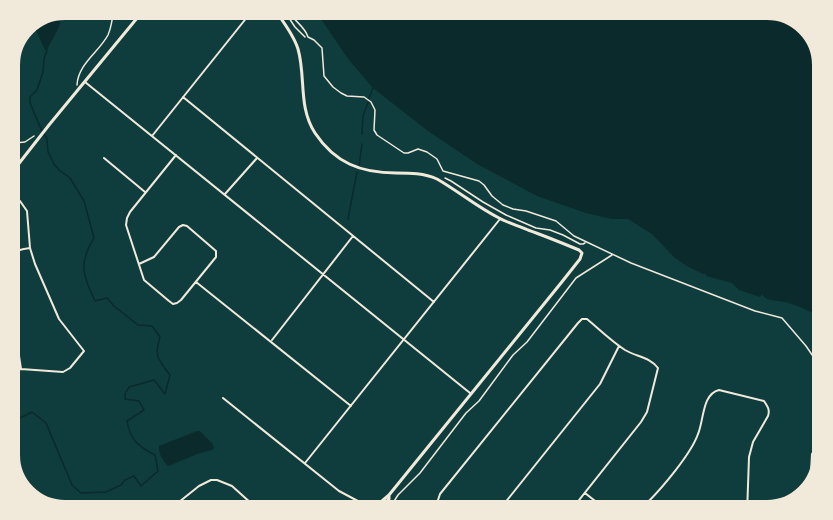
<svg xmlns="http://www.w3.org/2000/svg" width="833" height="520" font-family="Raleway,sans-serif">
<rect width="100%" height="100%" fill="#0f3d3e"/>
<path fill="#0a2a2b" d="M312,6H768L800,16L827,62V320C815,314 803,308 792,304C784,301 775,301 767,299L763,296L762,294L760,297L739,290L732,283L706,276V274H703L687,266L675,258L652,234L628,219H612L586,213L537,196L477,164L428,131L373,88L349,60Z
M61,8C64,24 54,35 47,50H45L34,26L51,13V12Z
M197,431H200L212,443L214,448L212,450L197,454L171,465L168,466C163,461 158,453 159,446Z"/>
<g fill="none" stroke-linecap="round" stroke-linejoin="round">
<path stroke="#0a2a2b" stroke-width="1.5" d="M369,98L373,88
M362,134L363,116L369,100
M359,166L362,144
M348,219L357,172
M6,425L32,412L46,423L72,485L81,493L106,492L121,485L125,480L134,476L141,486L158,471L155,455C139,447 130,440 127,421L144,410L139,401L125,399V394L129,387L154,380L165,394L170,375C158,359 154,357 160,337L152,326L138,325L114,306L107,298L95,301C83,275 78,264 94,238L84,201L70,178L59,170L54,164L48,152L47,139L41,129L30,103V97L37,90L43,72L44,59L47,50"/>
<path stroke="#f1e9da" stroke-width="1.5" d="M281,6L295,27L305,37
M287,6C291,21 304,24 308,37L314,40L322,48L324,76L333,87L341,93L347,96L364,97L371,102L375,110L374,130L377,135L404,153H408L418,149L427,152L437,159L443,171L479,181L484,185L492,196L503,205L513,209L526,211L556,221L574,236L631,263L755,311L782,318L806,346L817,362L827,370
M77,85C78,64 99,52 108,35C112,26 113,15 114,6
M6,151L15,143L25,142L34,136
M445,178L451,181L483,202L506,215L536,228L550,230L563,235L580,244H583L585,243
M386,514L398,495L420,473L466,413L479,401L513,355L527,342L576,278L612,255"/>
<path stroke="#f1e9da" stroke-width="2" d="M85,82L470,393
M183,97L434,302
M152,136L256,6
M104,158L145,192
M6,191L20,201L27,211L30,248L35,264L59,319L84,351L70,368L63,372L21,369L6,371
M225,194L257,158
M6,257C13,251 21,249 30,248
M139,264L154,257L179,227L183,225L187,226L216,251V257L181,300L177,303L173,304L169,301L144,280L126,225L127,218L130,212L176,155
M196,282L351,406
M6,319L17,343L21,369
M272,340L353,236
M223,398L339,491L371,508
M305,463L500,219
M810,491L812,454L827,431
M585,493C605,510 623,520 647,503C662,488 691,454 698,434C704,420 702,394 719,390L764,401C768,407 770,410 768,416L753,442L749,457L747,514
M178,502L191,514
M358,502L368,512
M164,514L199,486L211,480H217L232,486L263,514
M455,514L443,507L438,500L440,494L578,323L582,319H587C599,329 611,341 625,350C637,357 650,357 658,368L647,412L641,422L568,514
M496,514L600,384L619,346"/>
<path stroke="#f1e9da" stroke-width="3" d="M272,6C281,19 293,33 298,49C306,77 298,107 315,133C335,163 361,173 396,173C410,173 424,173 437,179C458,191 477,207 499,218C508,223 519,226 528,230C545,236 562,243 579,250L582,253L580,259L561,283L389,495L375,507
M6,180L49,125L147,6
M379,511L389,499V495
M368,514L369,510L373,507L378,509L379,514"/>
</g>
<path d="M0 0H833V520H0ZM65 16H767A49 49 0 0 1 816 65V455A49 49 0 0 1 767 504H65A49 49 0 0 1 16 455V65A49 49 0 0 1 65 16Z" fill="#f1e9da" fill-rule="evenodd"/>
<path fill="none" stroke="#f1e9da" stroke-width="8" d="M65 16H767A49 49 0 0 1 816 65V455A49 49 0 0 1 767 504H65A49 49 0 0 1 16 455V65A49 49 0 0 1 65 16Z"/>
</svg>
